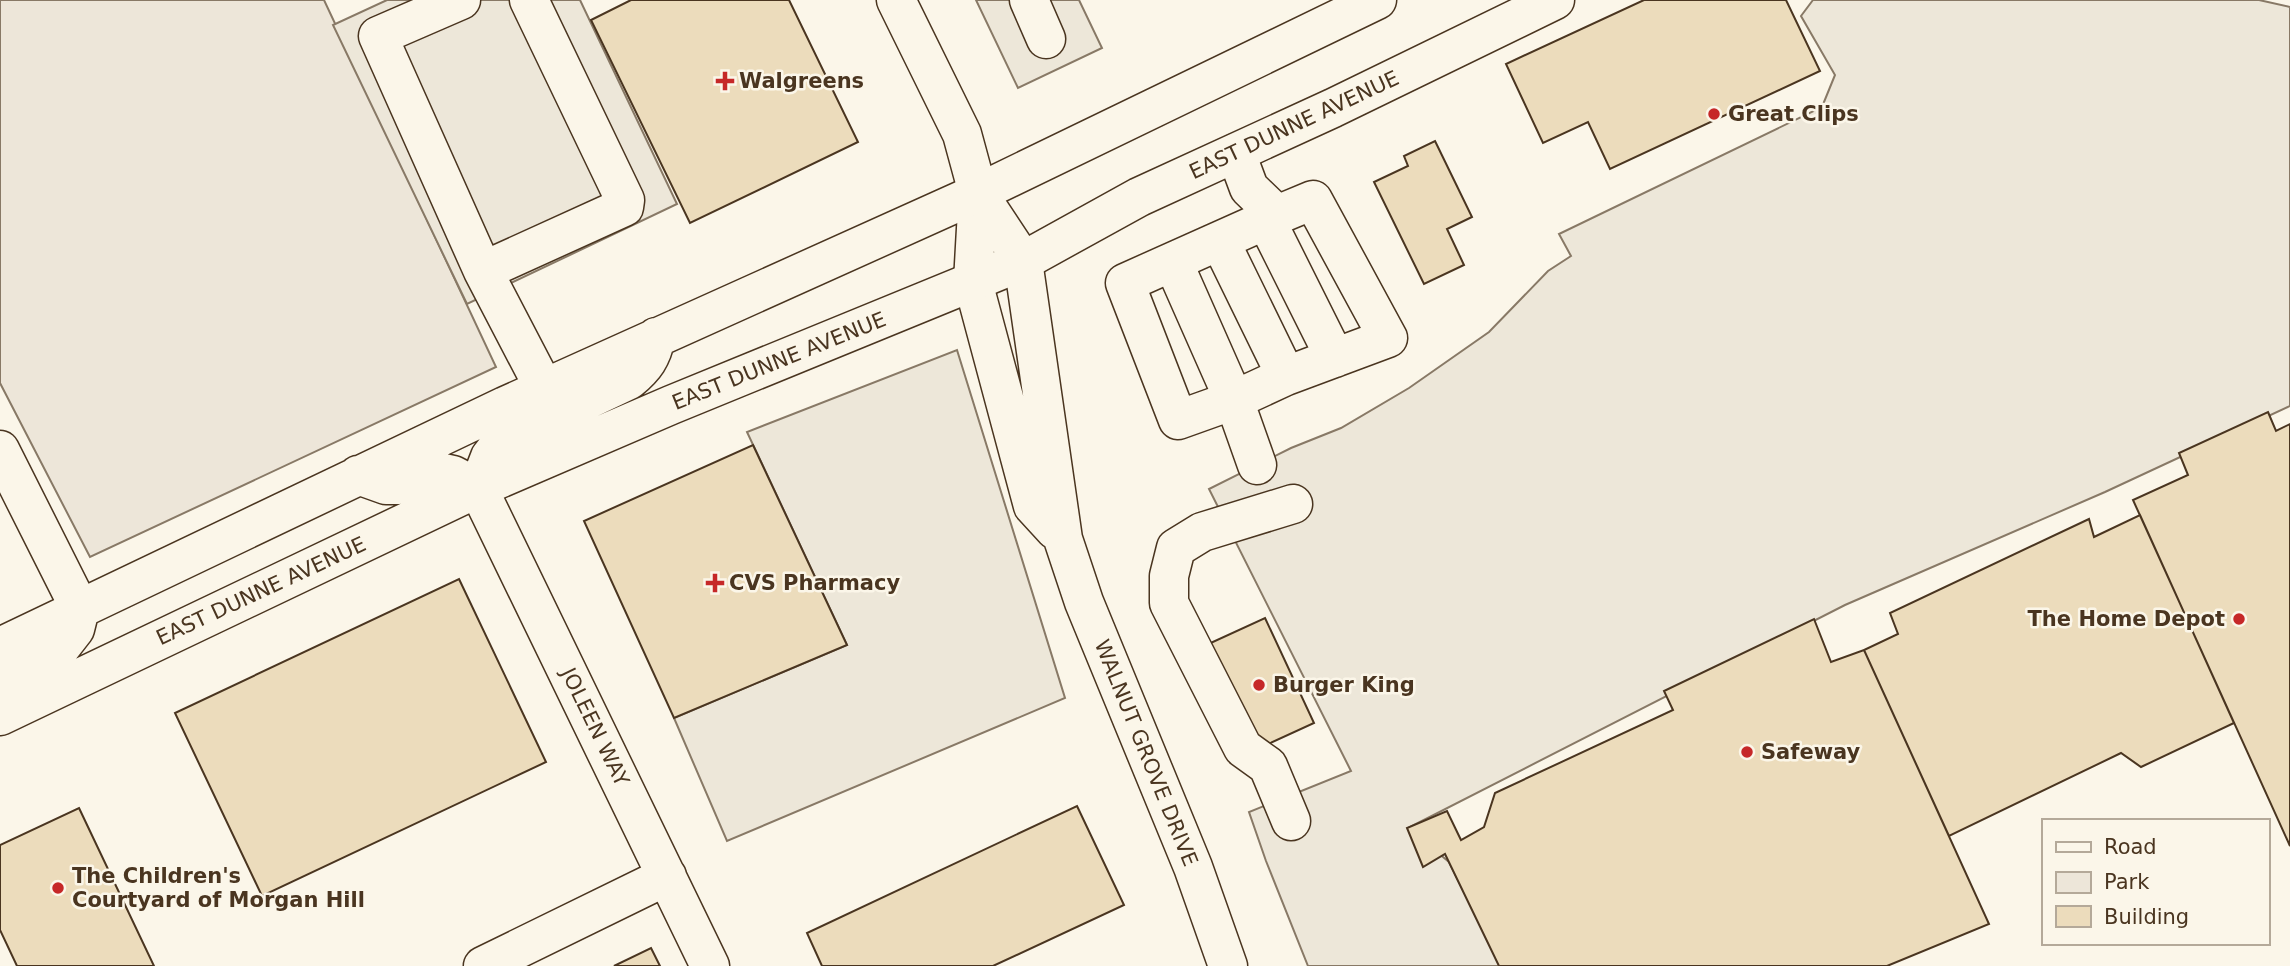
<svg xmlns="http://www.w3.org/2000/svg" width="2290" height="966" font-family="'DejaVu Sans',sans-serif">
<rect width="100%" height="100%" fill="#fbf6e9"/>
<path fill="#ede6d9" stroke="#887966" stroke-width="2" d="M0,0H324L496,367L90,557L0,383Z"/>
<path fill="#ede7d9" stroke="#887966" stroke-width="2" d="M387,0H580L677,204L467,304L333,25Z
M976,0H1079L1102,48L1018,88Z
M1813,0H2259L2290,7V406L2105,492L1845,605L1408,828L1449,862L1501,966H1308L1266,861L1249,812L1351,771L1209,489L1291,448L1341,428L1409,388L1489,332L1548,271L1571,256L1559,234L1822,107L1835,75L1801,16Z
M957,350L1065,698L727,841L674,718L847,645L747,432Z"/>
<path fill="#ecdcbc" stroke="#4a3520" stroke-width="2" d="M631,0H789L858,142L690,223L591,20Z
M1644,0H1786L1820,71L1610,169L1588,122L1543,143L1506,64Z
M1435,141L1472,217L1447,229L1464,265L1424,284L1374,182L1408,166L1404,156Z
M2268,412L2276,431L2290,424V846L2133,500L2188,475L2179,453Z
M753,445L847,645L674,718L584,521Z
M2140,515L2234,723L2141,767L2121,753L1949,836L1864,650L1898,634L1890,613L2089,519L2094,537Z
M459,579L546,762L262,896L175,713Z
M1265,618L1314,723L1253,751L1204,646Z
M1814,619L1831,662L1864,650L1989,924L1887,966H1499L1445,854L1423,867L1407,828L1447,811L1461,840L1484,827L1495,793L1673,710L1664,691Z
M1077,806L1124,905L993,966H822L807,933Z
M79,808L154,966H17L0,930V845Z
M651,948L660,966H614Z"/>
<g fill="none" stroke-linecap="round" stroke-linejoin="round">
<g stroke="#4a3520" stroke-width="41">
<path id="minor" d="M461,0L378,36L483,271
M529,0L625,200L624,207L483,271L544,388
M896,0L962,134L978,193L973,282L1033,506L1055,530
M1029,0L1046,39
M1236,153L1249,188L1277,215L1125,283L1178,420L1234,400L1286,376L1388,338L1313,200L1277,215
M978,193L1023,261L1063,539L1084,602L1193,867L1228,966
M1266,220L1335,358
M1220,241L1286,376
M1173,262L1234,400L1257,465
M0,450L80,609
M478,488L710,966
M1291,821L1268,766L1243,748L1169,603V576L1176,548L1202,532L1293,504
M483,966L667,876"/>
</g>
<g stroke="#4a3520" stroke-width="41">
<path id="major" d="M358,475L386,485H397L444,473L453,475L478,488L490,457L504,439L629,380C645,367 652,357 656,337
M0,647L505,406L978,193L1377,0
M0,683L61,647L75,629L80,609
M0,716L478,488L671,405L1023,261L1139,197L1333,108L1555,0"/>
</g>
<use href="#minor" stroke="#fbf6e9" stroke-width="38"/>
<use href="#major" stroke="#fbf6e9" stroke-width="38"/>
</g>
<g fill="#c62828" stroke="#fbf6e9" stroke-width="2.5">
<path d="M721.5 70.5h7v7h7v7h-7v7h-7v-7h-7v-7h7z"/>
<circle cx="1714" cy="114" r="7"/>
<path d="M711.5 572.5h7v7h7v7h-7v7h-7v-7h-7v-7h7z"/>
<circle cx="2239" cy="619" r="7"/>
<circle cx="1259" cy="685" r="7"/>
<circle cx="1747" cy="752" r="7"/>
<circle cx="58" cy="888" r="7"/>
</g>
<g text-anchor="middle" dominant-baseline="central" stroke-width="5" stroke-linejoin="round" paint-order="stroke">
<g font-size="21" font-weight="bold" fill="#4a3520" stroke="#fbf6e9" text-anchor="start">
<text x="739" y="81">Walgreens</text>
<text x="1728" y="114">Great Clips</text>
<text x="729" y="583">CVS Pharmacy</text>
<text x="2225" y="619" text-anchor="end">The Home Depot</text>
<text x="1273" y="685">Burger King</text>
<text x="1761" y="752">Safeway</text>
<text x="72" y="876">The Children's<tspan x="72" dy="24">Courtyard of Morgan Hill</tspan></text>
</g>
<g font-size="21" fill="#4a3520" stroke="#fbf6e9">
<text transform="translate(1294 125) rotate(-25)">EAST DUNNE AVENUE</text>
<text transform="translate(779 361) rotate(-22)">EAST DUNNE AVENUE</text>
<text transform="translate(261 591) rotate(-25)">EAST DUNNE AVENUE</text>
<text transform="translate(595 727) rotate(64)">JOLEEN WAY</text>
<text transform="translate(1146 753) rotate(68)">WALNUT GROVE DRIVE</text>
</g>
</g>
<rect x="2042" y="819" width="228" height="126" fill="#fbf6e9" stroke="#b4a999" stroke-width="2"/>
<rect x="2056" y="842" width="35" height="10" fill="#fbf6e9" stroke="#b4a999" stroke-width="2"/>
<text x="2104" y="854" font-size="21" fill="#4a3520">Road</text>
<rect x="2056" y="872" width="35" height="21" fill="#ede6d9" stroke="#b4a999" stroke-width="2"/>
<text x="2104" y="889" font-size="21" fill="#4a3520">Park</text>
<rect x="2056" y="906" width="35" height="21" fill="#ecdcbc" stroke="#b4a999" stroke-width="2"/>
<text x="2104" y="924" font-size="21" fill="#4a3520">Building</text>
</svg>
